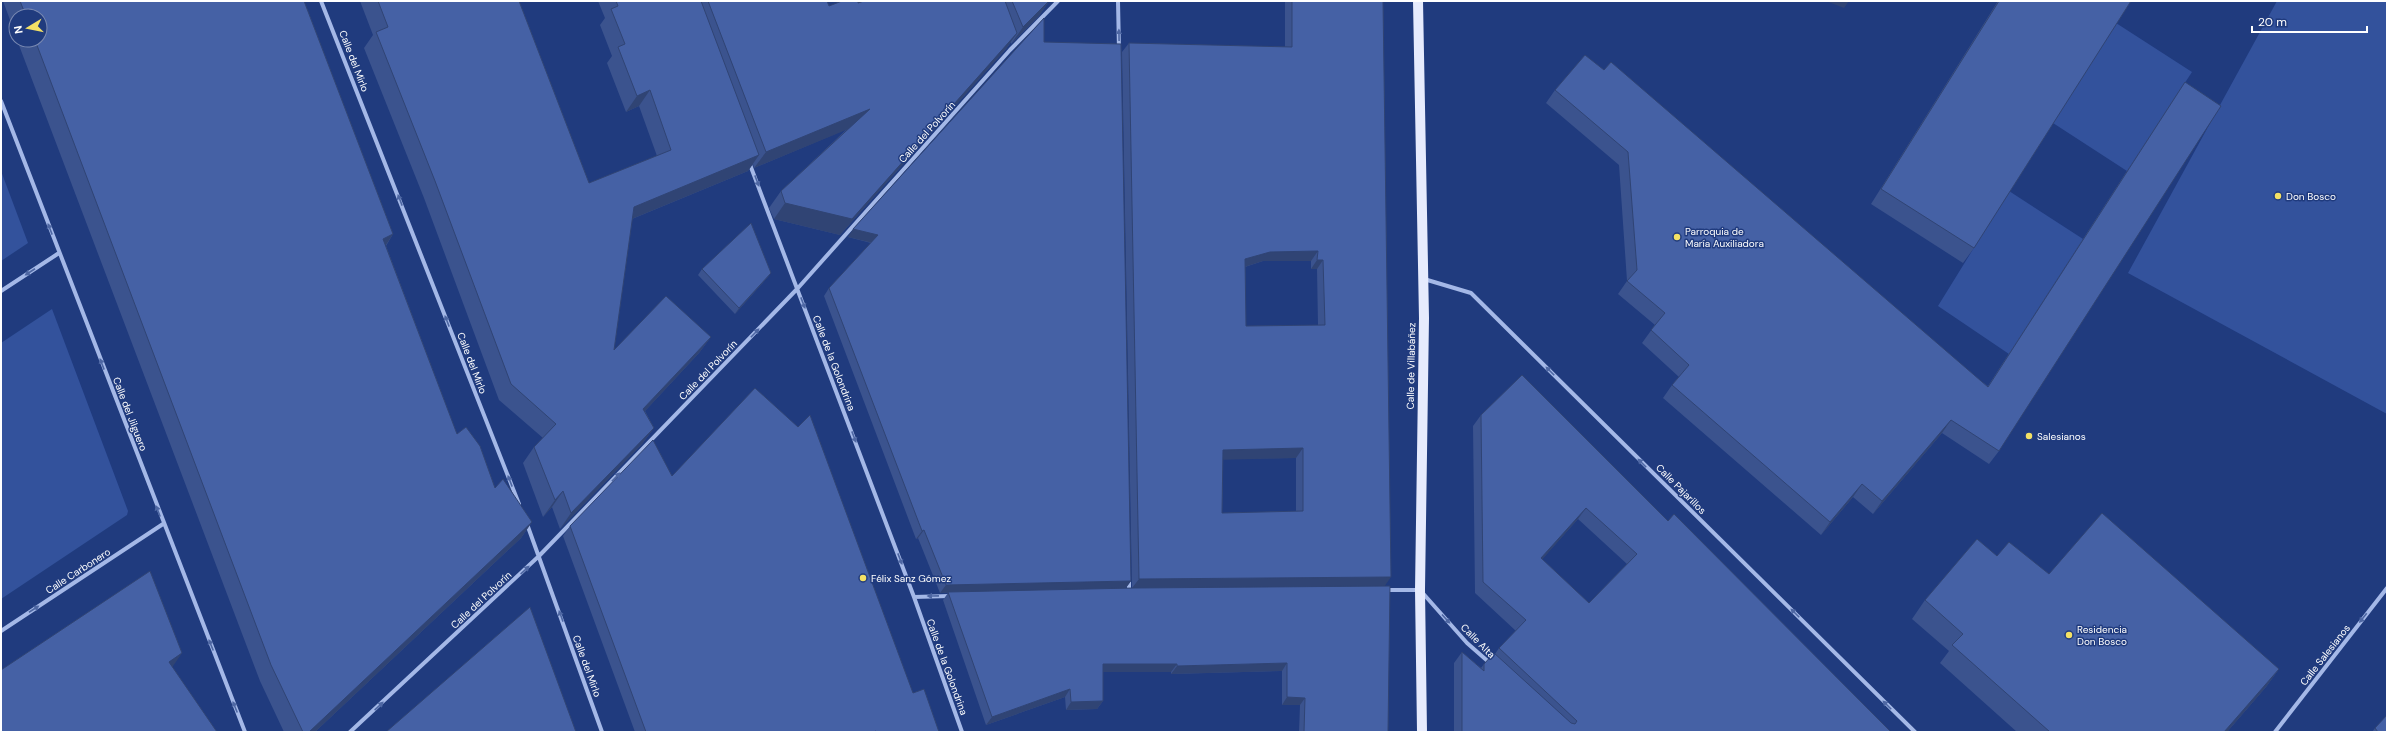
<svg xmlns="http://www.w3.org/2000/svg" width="2388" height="733" font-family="'DM Sans',sans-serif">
<rect width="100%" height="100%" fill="#203b7e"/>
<path fill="#33529c" d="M2277,1H2387V414L2128,273Z
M2116,23L2192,72L2127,171L2053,123Z
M1,171L28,243L1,261Z
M2009,191L2083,239L2009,354L1938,306Z
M52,309L128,511L127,515L1,599V343Z"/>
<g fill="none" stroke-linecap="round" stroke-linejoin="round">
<path stroke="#a4b8e7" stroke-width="4" d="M321,1L519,504
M1118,1L1119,50
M1,101L245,732
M749,162L914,597L962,732
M1424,279L1471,293L1915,732
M1,291L59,253
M527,524L602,732
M1129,578V592
M1386,590H1420L1467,643L1491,664
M914,597L949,596
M1,631L163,524
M350,732L539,556L798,288L1010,50L1058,1
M2275,732L2387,588"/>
<path stroke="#e6ebfd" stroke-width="10" d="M1418,1L1424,318L1420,590L1422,732"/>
</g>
<path fill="#3b538e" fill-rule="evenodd" d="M3,1H304L393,234L386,246L457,434L495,488L532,522L521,538L315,732H284L260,681L17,40H40V16H16V36Z
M360,1H519L589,183L657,156L639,106L626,112L607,63L612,56L600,25L605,18L598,1H827L829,6L858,3L864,1H1049L1039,16L1011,44V42L1006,49L840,235L774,219L769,208L781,191L847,129L754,168L753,164L748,171L632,219L614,350L711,337L699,353L645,411L654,428L642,444L560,529L552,507L543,517L523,463L534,447L543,438L499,400L424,198L364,48L373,35Z
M1285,1H1383L1384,586L1388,732H1299L1300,705H1282V671L1171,674V672H1103V701L1097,709L1066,710L1065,697L986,725L943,600L948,593H940L918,538L916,539L824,296L829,288L871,243L848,237L1044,42L1131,581L1126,588H1132L1122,52L1129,43L1285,47ZM1263,261H1311V269H1317L1318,325L1246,326L1245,267ZM1296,458V511L1222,513L1223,459Z
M1998,1H2131L1974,248L1963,263L1871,204Z
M2185,82L1999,451L1989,464L1942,433L1873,514L1853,497L1821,535L1663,398L1672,385L1679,377L1642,343L1655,325L1618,294L1627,281L1619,165L1546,103L1555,90L1988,386L2176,95Z
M702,269L771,273L767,278L735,314L698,275Z
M1481,415L1668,521L1891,732H1454V663L1462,652L1481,668L1484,664L1495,654L1499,648L1516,631L1475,593L1473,426ZM1578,519L1627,564L1589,603L1542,559Z
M672,476L913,693L939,732H635L563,536L570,526Z
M1997,556L2049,574L2279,669L2266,687L2227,732H2017L1940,663L1949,651L1912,619L1925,600Z
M2375,728L2387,732H2372Z"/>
<path fill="#304474" d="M1049,1L1039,16L1011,44L1023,27Z
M1826,1H1849L1844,8Z
M1017,33L1006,49L840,235L774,219L785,203Z
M650,90L639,106L626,112L637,96Z
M870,109L858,125L754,168L766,152Z
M759,155L748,171L622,223L634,207Z
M853,229L878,235L873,243L848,237Z
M393,234L382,251L383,239Z
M1318,251L1311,261H1263L1238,269L1245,259L1270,252Z
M1317,260H1323L1317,269H1311Z
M771,273L767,278L735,314L739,308Z
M711,337L699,353L632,425L643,409Z
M1951,420L1942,433L1873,514L1882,501Z
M654,428L642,444L560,529L571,513Z
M1303,448L1296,458L1216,460L1223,450Z
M1862,484L1853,497L1821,535L1830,522Z
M563,491L552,507L543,517L555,500Z
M1586,508L1578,519L1533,570L1541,558Z
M532,522L521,538L315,732H309Z
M924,530L918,538L916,539L922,531Z
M1391,577L1384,587L1132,588L1139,579Z
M1131,581L1125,589L940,593L946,585Z
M182,653L169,672V662Z
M1287,663L1282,671L1171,674L1177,666Z
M1103,664H1177L1171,672H1098Z
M2279,669L2266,687L2227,732H2224Z
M1070,689L1065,697L986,725L992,717Z
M1287,697L1305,698L1300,705H1282Z
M1103,701L1097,709L1066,710L1071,702Z"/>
<path fill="#4561a5" stroke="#304474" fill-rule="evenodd" d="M20,1H304L393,234L383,239L457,434L466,427L480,446L495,488L503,479L532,522L309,732H303L271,665L35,40H40V16H26Z
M378,1H519L589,183L671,150L650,90L637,96L618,47L625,44L611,9L618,6L616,1H701L759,155L634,207L614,350L666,296L711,337L643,409L654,428L571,513L563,491L555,500L534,447L556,424L511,384L435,181L376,32L388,27Z
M708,1H827L829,6L842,1H858V3L864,1H1005L1017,33L852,219L785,203L781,191L870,109L766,152Z
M1012,1H1049L1023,27Z
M1292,1H1383L1391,577L1139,579L1129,43L1292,47ZM1318,251L1317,260H1323L1325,325L1246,326L1245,259L1270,252ZM1303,448V511L1222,513L1223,450Z
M1999,1H2131L1974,248L1881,189Z
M1044,18V42L1121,44L1131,581L946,585L924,530L922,531L829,288L878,235L853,229Z
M1585,55L1604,70L1611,62L1988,387L2185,82L2221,106L1999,451L1951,420L1882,501L1862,484L1830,522L1672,385L1689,365L1651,330L1665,313L1627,281L1637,270L1628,152L1555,90Z
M751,223L771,273L739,308L702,269Z
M1522,375L1668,521L1674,514L1891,732H1462V652L1484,671V664L1494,653L1571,723L1575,724L1577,721L1499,648L1526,620L1483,582L1481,415ZM1586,508L1637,554L1589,603L1541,558Z
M755,388L798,427L810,415L913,693L924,689L939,732H877L876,731L873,732H646L570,526L653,440L672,476Z
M2102,513L2279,669L2224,732H2050L1952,645L1963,634L1925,600L1977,539L1997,556L2009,542L2049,574Z
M150,571L182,653L169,662L217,732H1V670Z
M1390,586L1388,732H1304L1305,698L1287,697V663L1177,666V664H1103V701L1071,702L1070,689L992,717L948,592L1134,588Z
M530,607L576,732H386Z
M2387,715V732H2378L2375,728Z"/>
<defs><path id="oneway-solid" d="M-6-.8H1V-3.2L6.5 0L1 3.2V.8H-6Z"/></defs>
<g fill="#4e67a3">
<use href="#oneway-solid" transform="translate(1119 35) rotate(-91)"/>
<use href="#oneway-solid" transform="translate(757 181) rotate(69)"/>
<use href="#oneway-solid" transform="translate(400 200) rotate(-111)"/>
<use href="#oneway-solid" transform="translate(50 229) rotate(-111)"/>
<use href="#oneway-solid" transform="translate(30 272) rotate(147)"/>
<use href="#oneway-solid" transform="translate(803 303) rotate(69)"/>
<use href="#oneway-solid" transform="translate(447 321) rotate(-111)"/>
<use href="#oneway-solid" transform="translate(755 333) rotate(-46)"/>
<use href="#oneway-solid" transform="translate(102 364) rotate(-111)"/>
<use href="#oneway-solid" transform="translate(1550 371) rotate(-135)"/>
<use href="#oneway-solid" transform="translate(854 437) rotate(69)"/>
<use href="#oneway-solid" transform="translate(1642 463) rotate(-135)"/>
<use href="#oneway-solid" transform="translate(616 477) rotate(-46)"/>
<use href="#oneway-solid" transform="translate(510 481) rotate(-111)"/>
<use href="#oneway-solid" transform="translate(158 511) rotate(-111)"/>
<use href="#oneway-solid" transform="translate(900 559) rotate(69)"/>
<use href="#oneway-solid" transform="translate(525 570) rotate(-43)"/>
<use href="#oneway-solid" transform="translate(933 596) rotate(179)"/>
<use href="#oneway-solid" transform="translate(34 609) rotate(-33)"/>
<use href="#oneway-solid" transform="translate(1795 613) rotate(-135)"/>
<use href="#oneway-solid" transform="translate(561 616) rotate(-110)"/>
<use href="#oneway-solid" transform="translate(2363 618) rotate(128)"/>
<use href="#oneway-solid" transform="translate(1446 619) rotate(48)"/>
<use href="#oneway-solid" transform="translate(211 645) rotate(-112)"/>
<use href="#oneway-solid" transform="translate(1887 705) rotate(-135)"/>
<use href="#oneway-solid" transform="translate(379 706) rotate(-43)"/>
<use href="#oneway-solid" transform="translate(235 707) rotate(-112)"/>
</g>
<g fill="#f4e165" stroke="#203b7e" stroke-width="1.5">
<circle cx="2278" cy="196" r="4"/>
<circle cx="1677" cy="237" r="4"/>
<circle cx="2029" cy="436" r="4"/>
<circle cx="863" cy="578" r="4"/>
<circle cx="2069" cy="635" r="4"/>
</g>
<g text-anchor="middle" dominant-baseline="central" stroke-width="3" stroke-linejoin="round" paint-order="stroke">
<g font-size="10" fill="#fff" stroke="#203b7e">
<text transform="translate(354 61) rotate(69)">Calle del Mirlo</text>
<text transform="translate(927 132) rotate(-48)">Calle del Polvorín</text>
<text transform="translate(472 363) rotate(69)">Calle del Mirlo</text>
<text transform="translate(834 363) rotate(69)">Calle de la Golondrina</text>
<text transform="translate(1411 366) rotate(-89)">Calle de Villabáñez</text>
<text transform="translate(708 370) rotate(-46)">Calle del Polvorín</text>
<text transform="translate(130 414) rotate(69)">Calle del Jilguero</text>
<text transform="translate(1681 489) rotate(45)">Calle Pajarillos</text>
<text transform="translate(78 571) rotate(-33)">Calle Carbonero</text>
<text transform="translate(481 600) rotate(-43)">Calle del Polvorín</text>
<text transform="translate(1478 641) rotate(45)">Calle Alta</text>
<text transform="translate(2325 655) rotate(-52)">Calle Salesianos</text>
<text transform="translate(587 666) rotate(70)">Calle del Mirlo</text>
<text transform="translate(947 667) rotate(70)">Calle de la Golondrina</text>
</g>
<g font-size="10" fill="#fff" stroke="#203b7e" text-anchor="start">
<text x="2286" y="196">Don Bosco</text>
<text x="1685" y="231">Parroquia de<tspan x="1685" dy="12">María Auxiliadora</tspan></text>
<text x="2037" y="436">Salesianos</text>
<text x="871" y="578">Félix Sanz Gómez</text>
<text x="2077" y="629">Residencia<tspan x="2077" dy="12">Don Bosco</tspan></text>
</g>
</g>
<rect width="2388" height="733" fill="none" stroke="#ffffff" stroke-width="4"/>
<g transform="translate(28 28) rotate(260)"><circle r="19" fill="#203b7e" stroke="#7989b2"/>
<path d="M0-3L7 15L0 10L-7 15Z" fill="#f4e165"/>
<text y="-6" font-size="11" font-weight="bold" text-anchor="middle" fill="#ffffff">N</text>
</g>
<path d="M2252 26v6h115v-6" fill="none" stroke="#ffffff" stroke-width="2"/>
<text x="2258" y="26" font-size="12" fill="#ffffff" stroke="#203b7e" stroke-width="3" paint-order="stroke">20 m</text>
</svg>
